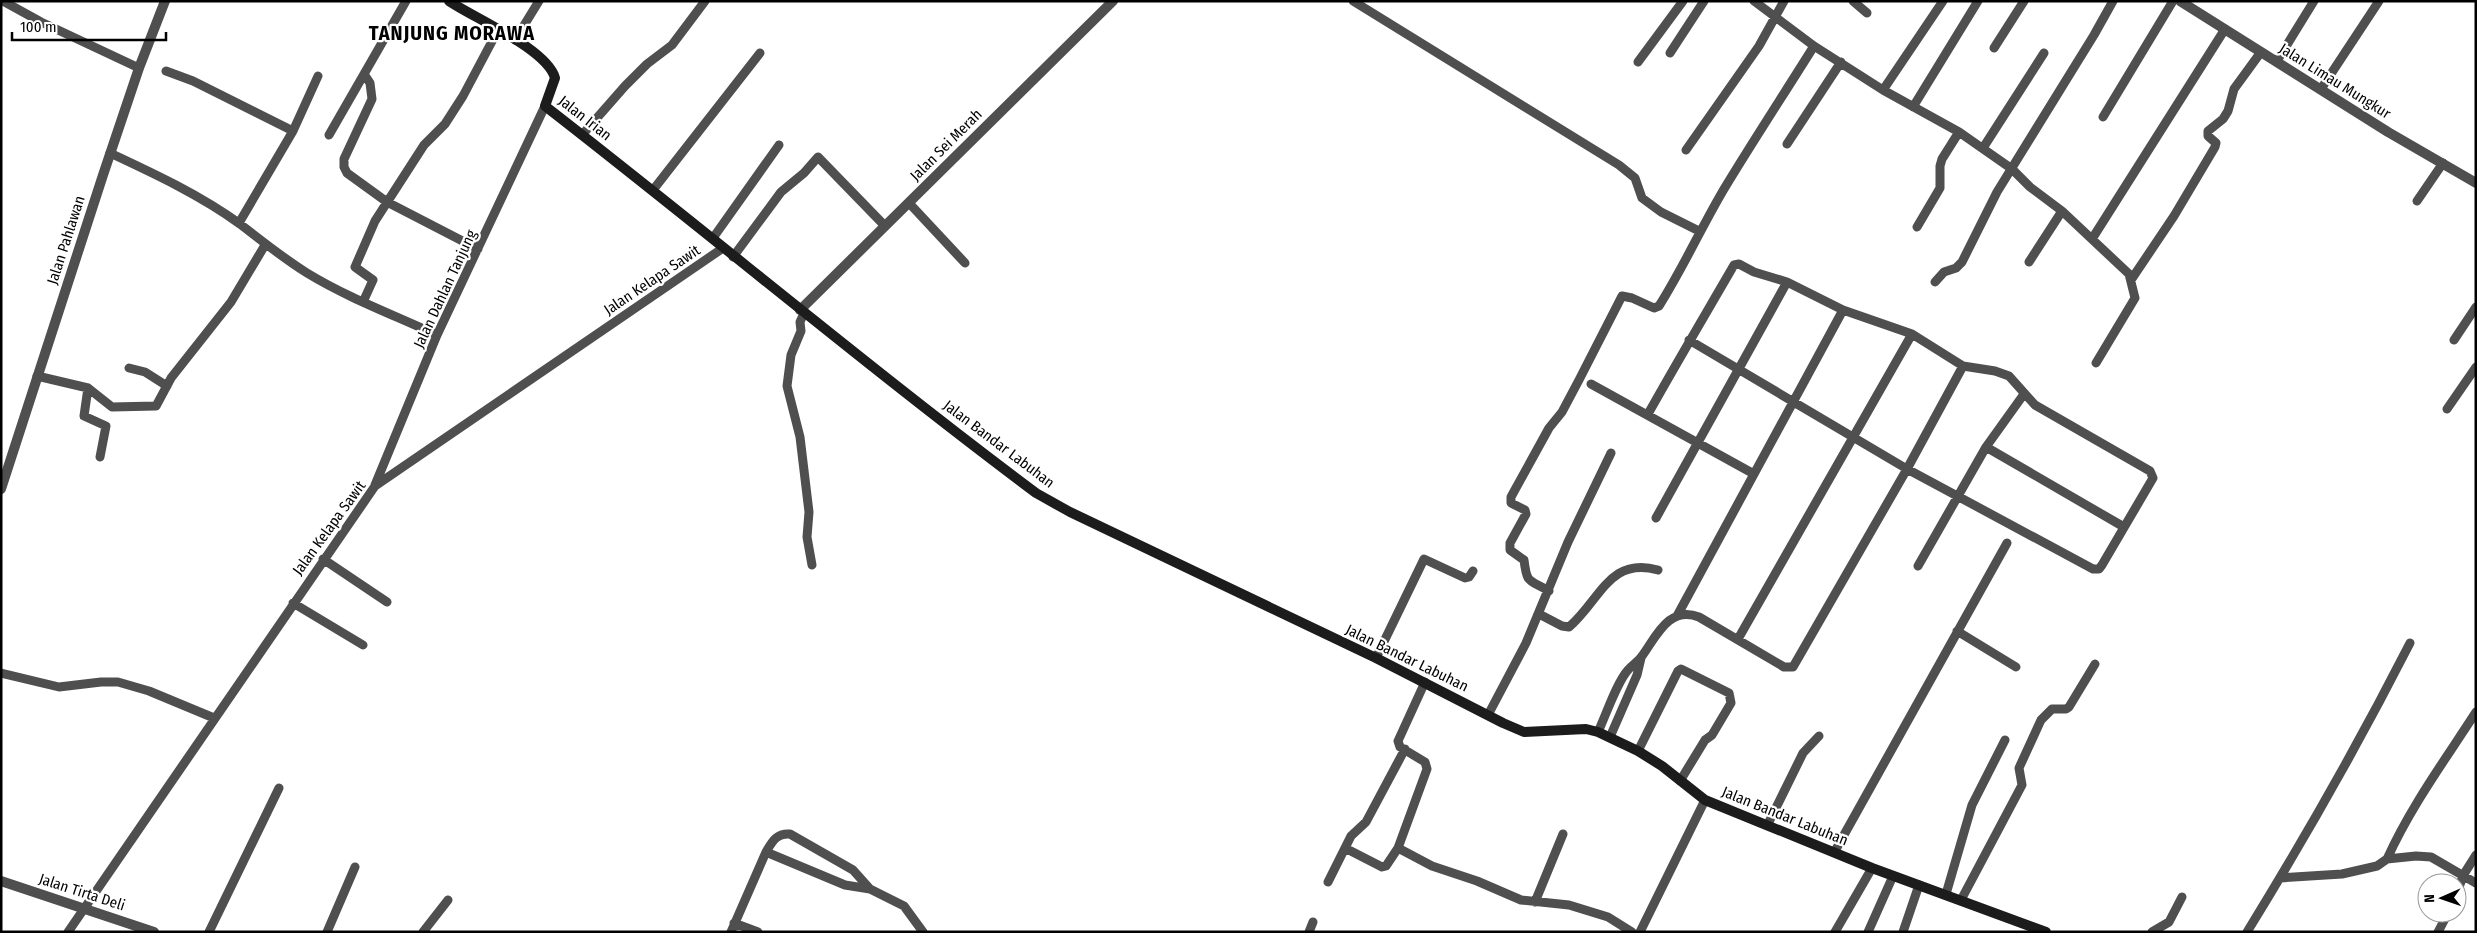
<svg xmlns="http://www.w3.org/2000/svg" width="2477" height="933" font-family="'Fira Sans Condensed',sans-serif">
<rect width="100%" height="100%" fill="#fff"/>
<g fill="none" stroke-linecap="round" stroke-linejoin="round">
<path stroke="#4f4f4f" stroke-width="9" d="M3,1L41,22L139,68
M1353,1L1619,165L1635,178L1642,198L1661,212L1699,231
M1754,1L1814,46L1883,90L1959,132L2012,169L2030,187L2062,211L2129,274L2135,298L2096,363
M1853,1L1867,13
M515,40L539,1
M1994,48L2024,1
M1670,53L1704,1
M2277,61L2314,1
M1638,62L1683,1
M166,71L193,81L293,131
M364,74L370,83L372,99L344,159V167L347,173L387,202L478,249
M2321,89L2379,1
M1883,90L1943,1
M1913,107L1978,1
M2103,117L2173,1
M329,135L406,1
M582,135L625,86L647,64L672,45L705,1
M1787,144L1841,62
M1983,148L2044,53
M1686,150L1759,46L1784,1
M110,153C155,174 200,195 240,224C262,241 283,258 307,273C348,298 394,315 437,335
M653,190L760,53
M2417,201L2443,163
M909,203L965,263
M239,223L293,131L318,76
M1917,227L1940,188V166L1942,159L1959,132
M713,238L779,145
M2092,239L2225,29
M733,257L781,192L804,173L818,157L885,226
M2029,262L2062,211
M2131,280L2174,216L2215,147L2216,143L2208,136V131L2223,119L2228,111L2234,89L2261,52
M1935,282L1944,272L1956,268L1962,262L1997,192L2094,35L2113,1
M363,302L373,280L355,267L375,221L424,145L445,124L463,96L498,30
M804,313L800,322L801,331L791,355L787,386L800,437L809,512L807,537L812,565
M2454,340L2476,307
M129,368L145,372L167,386
M37,376L88,388L112,407L156,406L171,378L231,302L265,245
M1591,384L1754,474
M88,388L84,416L106,426L100,457
M2447,409L2476,367
M1648,414C1676,364 1705,315 1734,265L1739,264L1754,272L1787,282L1843,310L1912,334L1963,366L1995,371L2009,376L2035,405L2150,471L2153,478L2102,565L2099,569H2093L1907,469L1689,340
M1986,447L2124,527
M375,485L437,335L545,106
M1656,518L1787,282
M323,559L387,602
M1918,566L1986,447L2024,394
M1549,591C1528,579 1527,584 1524,560L1510,550V543L1526,514L1525,510L1511,503V497L1549,428L1562,412L1579,380L1622,296L1632,298L1654,308L1659,306C1683,268 1701,228 1724,189C1753,141 1784,94 1814,46
M293,603L363,645
M1539,614L1562,626L1569,627C1600,601 1609,556 1658,570
M1677,616L1843,310
M1957,631L2016,667
M1738,639L1912,334
M1376,658L1424,559L1465,578L1469,577L1473,571
M1,673L59,687L101,682H118L149,691L214,718
M1425,682L1398,741L1400,747L1425,762L1427,769L1398,848L1432,866L1477,881L1521,900L1569,905L1608,917L1632,932
M1488,715L1526,643L1568,542L1611,453
M1598,732C1606,715 1617,682 1628,670C1632,665 1638,662 1642,656C1656,637 1669,605 1699,617L1784,667H1793L1907,469L1963,366
M1610,737L1637,675L1641,658
M1638,751L1678,671L1681,669L1729,693L1731,703L1712,735L1705,740L1680,781
M1768,824L1803,753L1819,736
M1345,848L1382,867L1386,866L1398,848
M1835,851L2007,543
M766,852C772,842 776,833 790,834L853,870L870,889
M2387,859C2411,806 2445,760 2476,712
M2280,878L2342,874L2377,866L2387,859L2416,856L2431,857L2476,883
M1328,882L1351,836L1366,822L1405,749
M2457,892L2464,874L2476,855
M1946,894L1972,805L2005,740
M1961,900L2022,785L2019,768L2041,720L2052,709H2066L2069,707L2095,664
M1535,902L1563,834
M734,923L758,932
M68,932L375,486L723,248
M209,932L279,788
M327,932L355,867
M423,932L448,900
M731,932L766,852L845,885L870,889L904,906L923,932
M1309,932L1313,922
M1640,932L1705,800
M1835,932L1872,868
M1868,932L1893,876
M1903,932L1919,885
M2152,932L2169,922L2182,897
M2247,932C2305,838 2360,741 2410,643
M2438,932L2448,913"/>
<path stroke="#4f4f4f" stroke-width="10" d="M2180,1L2388,132L2476,183
M800,310L1113,1
M1,489L103,175L139,68L165,1
M1,881L154,932"/>
<path stroke="#1c1c1c" stroke-width="10" d="M449,1C474,18 547,49 555,78L545,106C710,234 869,368 1036,493L1070,512L1376,658L1503,723L1524,732L1586,729L1598,732L1638,751L1662,766L1705,800L1872,868L2046,932"/>
</g>
<g text-anchor="middle" dominant-baseline="central" stroke-width="4.5" stroke-linejoin="round" paint-order="stroke">
<g font-size="15" fill="#000" stroke="#fff">
<text transform="translate(2335 81) rotate(32)">Jalan Limau Mungkur</text>
<text transform="translate(585 118) rotate(38)">Jalan Irian</text>
<text transform="translate(946 145) rotate(-45)">Jalan Sei Merah</text>
<text transform="translate(66 240) rotate(-72)">Jalan Pahlawan</text>
<text transform="translate(652 280) rotate(-34)">Jalan Kelapa Sawit</text>
<text transform="translate(445 289) rotate(-65)">Jalan Dahlan Tanjung</text>
<text transform="translate(999 444) rotate(37)">Jalan Bandar Labuhan</text>
<text transform="translate(329 528) rotate(-54)">Jalan Kelapa Sawit</text>
<text transform="translate(1407 658) rotate(26)">Jalan Bandar Labuhan</text>
<text transform="translate(1785 816) rotate(22)">Jalan Bandar Labuhan</text>
<text transform="translate(82 892) rotate(18)">Jalan Tirta Deli</text>
</g>
<g font-size="20" font-weight="bold" letter-spacing="1" fill="#000" stroke="#fff">
<text x="452" y="33">TANJUNG MORAWA</text>
</g>
</g>
<rect width="2477" height="933" fill="none" stroke="#000000" stroke-width="5"/>
<g transform="translate(2442 898) rotate(268)"><circle r="24" fill="#ffffff" stroke="#999999"/>
<path d="M0-4L9 19L0 12L-9 19Z" fill="#000000"/>
<text y="-8" font-size="14" font-weight="bold" text-anchor="middle" fill="#000000">N</text>
</g>
<path d="M12 32v8h154v-8" fill="none" stroke="#000000" stroke-width="2.5"/>
<text x="20" y="32" font-size="15" fill="#000000" stroke="#ffffff" stroke-width="4" paint-order="stroke">100 m</text>
</svg>
